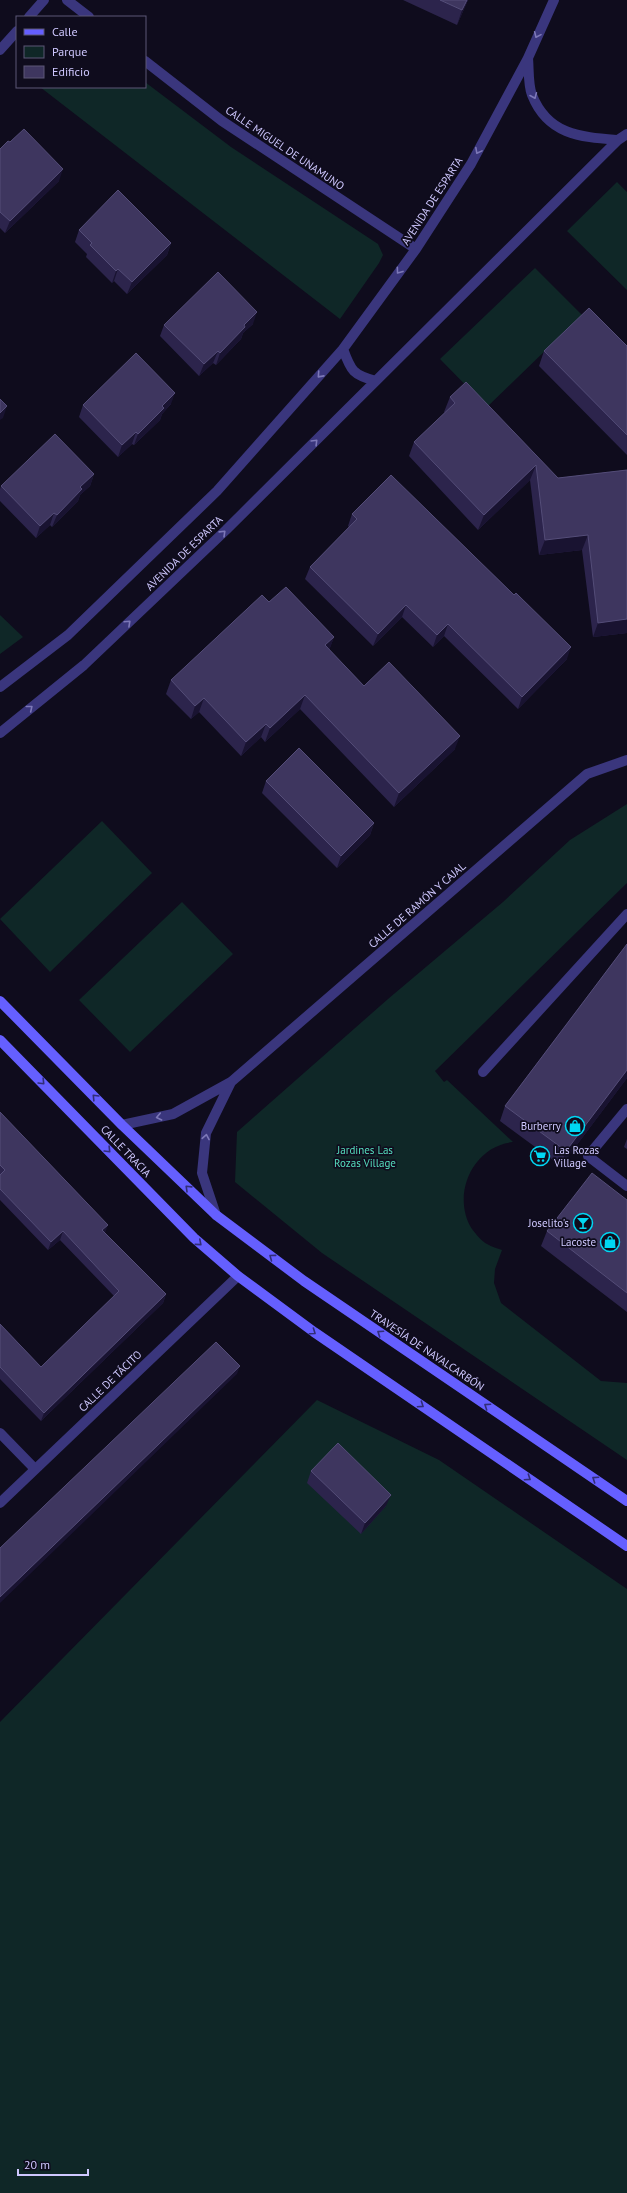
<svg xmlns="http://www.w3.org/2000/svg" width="627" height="2193" font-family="'PT Sans',sans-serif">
<rect width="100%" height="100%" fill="#0f0c1d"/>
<path fill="#0f2727" d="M145,82L231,147L378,244L383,255L379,263L340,319L40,87H145Z
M617,182L627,192V290L567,231Z
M535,268L582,315L487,407L440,359Z
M0,615L23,637L0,654Z
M627,804V883L435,1071L444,1082L447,1080L513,1142C472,1146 451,1196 472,1229C476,1234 481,1241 487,1244C492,1247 497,1248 502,1250L495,1269L494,1283L501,1303L601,1381L627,1383V1460L322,1253L235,1182L237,1132L388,999L503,902L570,840Z
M102,821L152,873L50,972L0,919Z
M182,902L233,954L130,1052L79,1000Z
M317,1400L439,1460L627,1589V2193H0V1722Z"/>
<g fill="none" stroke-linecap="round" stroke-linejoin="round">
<path stroke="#3a367d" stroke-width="10" d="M483,1072L627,914"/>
<path stroke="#3a367d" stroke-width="10" d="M67,0L89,17
M29,17L44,0
M0,50L17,31
M528,58C529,69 528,85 532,95C548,135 580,137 618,140
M145,61L222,121L416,249
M343,349C351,371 353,375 376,381
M0,687L68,635L217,491L343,349L416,249L471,164L528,58L554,0
M0,733L84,665L226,530L618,140L627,134
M627,1109L588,1156L627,1186
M122,1125L173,1114L231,1082L587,774L627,760
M216,1215L202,1173L206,1133L231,1082
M0,1433L35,1469
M0,1503L238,1276"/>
<path stroke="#655fff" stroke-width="10" d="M0,1001L122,1125L216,1215L304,1281L627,1501
M0,1040L194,1238L238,1276L314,1332L627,1546"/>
</g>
<path fill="#2c244c" d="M403,0H468L457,25Z
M0,149L59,181L5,233L0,228Z
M79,230L171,243L167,255L127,294L114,281L112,283L86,257L87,254L75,242Z
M253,324L243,333L241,339L216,365L213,363L199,376L160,336L164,325Z
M627,346V455L539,366L544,351Z
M450,397L558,478L627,470V633L593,637L582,550L539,555L530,480L478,530L409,456L414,442L445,413L444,412Z
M171,404L162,414L160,420L134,445L132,444L118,457L79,417L83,405Z
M94,474L90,486L80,495L78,501L52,527L50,525L36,538L0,501V489L1,486Z
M352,514L567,659L518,709L444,636L433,647L402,617L373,646L305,579L310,567L349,527L348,526Z
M269,602L334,637L329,650L364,686L455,749L394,807L300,709L265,742L261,737L241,756L199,712L191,719L166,694L171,680Z
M266,781L374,823L370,835L337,868L262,793Z
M627,944V1078L561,1166L500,1121L505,1106Z
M0,1112L105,1233L166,1294L163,1303L41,1421L0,1379V1324L41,1367L114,1296L60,1240L48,1250L0,1200Z
M627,1139V1149L624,1147Z
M627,1200V1312L541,1246L547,1231Z
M311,1471L386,1506L361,1534L307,1483Z"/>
<path fill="#191331" d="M467,0H468L457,25L462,10Z
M63,169L59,181L5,233L10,221Z
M171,243L167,255L127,294L132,282Z
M118,269L114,281L112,283L116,271Z
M257,312L253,324L243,333L241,339L216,365L220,353L244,325Z
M218,351L213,363L199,376L204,364Z
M175,393L171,404L162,414L160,420L134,445L138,434L162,406Z
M7,406L3,418L0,420V413Z
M136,432L132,444L118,457L122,445Z
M536,465L530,480L478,530L484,515Z
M94,474L90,486L80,495L78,501L52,527L57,515L80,487Z
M54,513L50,525L36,538L40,526Z
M588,535L582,550L539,555L545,540Z
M406,605L402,617L373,646L378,634Z
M627,619V633L593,637L598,623Z
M448,624L444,636L433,647L437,635Z
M334,637L329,651L325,645Z
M571,647L567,659L518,709L522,697Z
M305,695L300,709L265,742L270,728Z
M204,698L199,712L191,719L195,706Z
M266,724L261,737L241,756L246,742Z
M460,736L455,749L394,807L399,793Z
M374,823L370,835L337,868L341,856Z
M627,1070V1078L561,1166L566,1151Z
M108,1225L105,1233L102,1230Z
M63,1231L60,1240L48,1250L51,1242Z
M166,1294L163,1303L41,1421L44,1413Z
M240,1366L237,1374L0,1603V1597Z
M391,1495L386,1506L361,1534L365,1523Z"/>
<path fill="#3e365f" stroke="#544d78" d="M440,0H467L462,10Z
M24,129L63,169L10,221L0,212V149L8,141L10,142Z
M118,190L171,243L132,282L118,269L116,271L90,245L92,243L79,230Z
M218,272L257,312L244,325L245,327L220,353L218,351L204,364L164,325Z
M589,308L627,346V435L544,351Z
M136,353L175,393L162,406L164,408L138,434L136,432L122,445L83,405Z
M466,382L558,478L627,470V619L598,623L588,535L545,540L536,465L484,515L414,442L455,403L450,397Z
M0,399L7,406L0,413Z
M55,434L94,474L80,487L82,489L57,515L54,513L40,526L1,486Z
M391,475L514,595L516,593L571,647L522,697L448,624L437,635L406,605L378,634L310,567L357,519L352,514Z
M286,587L334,637L325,645L364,686L389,662L460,736L399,793L305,695L270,728L266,724L246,742L204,698L195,706L171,680L262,595L269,602Z
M299,748L374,823L341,856L266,781Z
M627,944V1070L566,1151L505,1106Z
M0,1112L108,1225L102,1230L166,1294L44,1413L0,1367V1324L41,1367L119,1291L63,1231L51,1242L0,1189V1175L5,1170L0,1165Z
M592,1173L627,1200V1293L547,1231Z
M216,1342L240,1366L0,1597V1548Z
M338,1443L391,1495L365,1523L311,1471Z"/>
<defs><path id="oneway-chevron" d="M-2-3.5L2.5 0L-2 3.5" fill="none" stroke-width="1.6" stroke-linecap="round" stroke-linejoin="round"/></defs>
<g stroke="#7d78b8">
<use href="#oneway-chevron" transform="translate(537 35) rotate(114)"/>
<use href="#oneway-chevron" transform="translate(534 96) rotate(67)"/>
<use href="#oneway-chevron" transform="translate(478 151) rotate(118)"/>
<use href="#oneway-chevron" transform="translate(399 271) rotate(126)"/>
<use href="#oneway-chevron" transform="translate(320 375) rotate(132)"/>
<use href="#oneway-chevron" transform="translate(315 442) rotate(-45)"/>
<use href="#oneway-chevron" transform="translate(223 533) rotate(-44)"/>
<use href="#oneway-chevron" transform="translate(128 623) rotate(-43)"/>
<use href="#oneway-chevron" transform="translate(30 708) rotate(-39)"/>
<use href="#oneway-chevron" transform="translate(159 1117) rotate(168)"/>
<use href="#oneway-chevron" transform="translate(206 1137) rotate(-80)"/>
</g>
<g stroke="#312d77">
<use href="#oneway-chevron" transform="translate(42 1082) rotate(46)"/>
<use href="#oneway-chevron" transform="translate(95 1097) rotate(-134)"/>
<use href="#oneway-chevron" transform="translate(108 1150) rotate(46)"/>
<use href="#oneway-chevron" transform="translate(188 1188) rotate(-136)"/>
<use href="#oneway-chevron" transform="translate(199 1243) rotate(41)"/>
<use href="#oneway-chevron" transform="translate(272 1257) rotate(-143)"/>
<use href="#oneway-chevron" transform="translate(313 1332) rotate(35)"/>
<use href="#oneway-chevron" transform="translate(380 1333) rotate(-146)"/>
<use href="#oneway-chevron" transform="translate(421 1405) rotate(34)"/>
<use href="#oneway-chevron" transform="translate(487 1406) rotate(-146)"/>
<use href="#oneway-chevron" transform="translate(528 1478) rotate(34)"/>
<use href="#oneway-chevron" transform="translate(595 1479) rotate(-146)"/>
</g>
<defs>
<g id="shop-ring" transform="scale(1)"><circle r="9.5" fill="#0f0c1d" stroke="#00d7f3" stroke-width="1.5"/><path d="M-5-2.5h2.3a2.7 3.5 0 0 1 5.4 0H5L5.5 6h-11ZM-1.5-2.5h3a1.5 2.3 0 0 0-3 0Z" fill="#00d7f3"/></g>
<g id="supermarket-ring" transform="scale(1)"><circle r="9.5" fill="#0f0c1d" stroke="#00d7f3" stroke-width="1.5"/><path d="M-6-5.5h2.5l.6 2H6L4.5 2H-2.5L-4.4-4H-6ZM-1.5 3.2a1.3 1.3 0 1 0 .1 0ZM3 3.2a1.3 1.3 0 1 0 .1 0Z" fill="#00d7f3"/></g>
<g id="bar-ring" transform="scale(1)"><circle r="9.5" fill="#0f0c1d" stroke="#00d7f3" stroke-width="1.5"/><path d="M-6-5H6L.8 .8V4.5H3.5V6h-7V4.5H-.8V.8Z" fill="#00d7f3"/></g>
</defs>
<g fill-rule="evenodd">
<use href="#shop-ring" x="575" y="1126"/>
<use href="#supermarket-ring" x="540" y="1156"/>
<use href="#bar-ring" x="583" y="1223"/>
<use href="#shop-ring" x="610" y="1242"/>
</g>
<g text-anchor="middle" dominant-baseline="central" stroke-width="3.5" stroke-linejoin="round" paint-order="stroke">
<g font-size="11" fill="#cfc8ff" stroke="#0f0c1d">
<text transform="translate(285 148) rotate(34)">CALLE MIGUEL DE UNAMUNO</text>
<text transform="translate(432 201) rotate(-57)">AVENIDA DE ESPARTA</text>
<text transform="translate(184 553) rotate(-44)">AVENIDA DE ESPARTA</text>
<text transform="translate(417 905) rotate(-41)">CALLE DE RAMÓN Y CAJAL</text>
<text transform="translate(126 1151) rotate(46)">CALLE TRACIA</text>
<text transform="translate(427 1350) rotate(34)">TRAVESÍA DE NAVALCARBÓN</text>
<text transform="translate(110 1381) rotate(-44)">CALLE DE TÁCITO</text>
</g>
<g font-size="11" fill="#cfc8ff" stroke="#0f0c1d" text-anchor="end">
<text x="561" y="1126">Burberry</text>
<text x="554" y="1150" text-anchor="start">Las Rozas<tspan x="554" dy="13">Village</tspan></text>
<text x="569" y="1223">Joselito's</text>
<text x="596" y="1242">Lacoste</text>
</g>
<g font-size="11" fill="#55debe" stroke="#0f0c1d">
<text x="365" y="1150">Jardines Las<tspan x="365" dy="13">Rozas Village</tspan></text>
</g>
</g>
<rect x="16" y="16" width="130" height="72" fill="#0f0c1d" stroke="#5c5777"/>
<rect x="24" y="29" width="20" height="6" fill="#655fff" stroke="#5c5777"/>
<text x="52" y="36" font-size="12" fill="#cfc8ff">Calle</text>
<rect x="24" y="46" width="20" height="12" fill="#0f2727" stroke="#5c5777"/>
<text x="52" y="56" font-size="12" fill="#cfc8ff">Parque</text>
<rect x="24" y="66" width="20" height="12" fill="#3e365f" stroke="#5c5777"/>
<text x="52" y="76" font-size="12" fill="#cfc8ff">Edificio</text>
<path d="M18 2169v6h70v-6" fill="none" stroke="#cfc8ff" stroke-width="2"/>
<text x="24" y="2169" font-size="12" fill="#cfc8ff" stroke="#0f0c1d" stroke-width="3" paint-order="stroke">20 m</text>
</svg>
